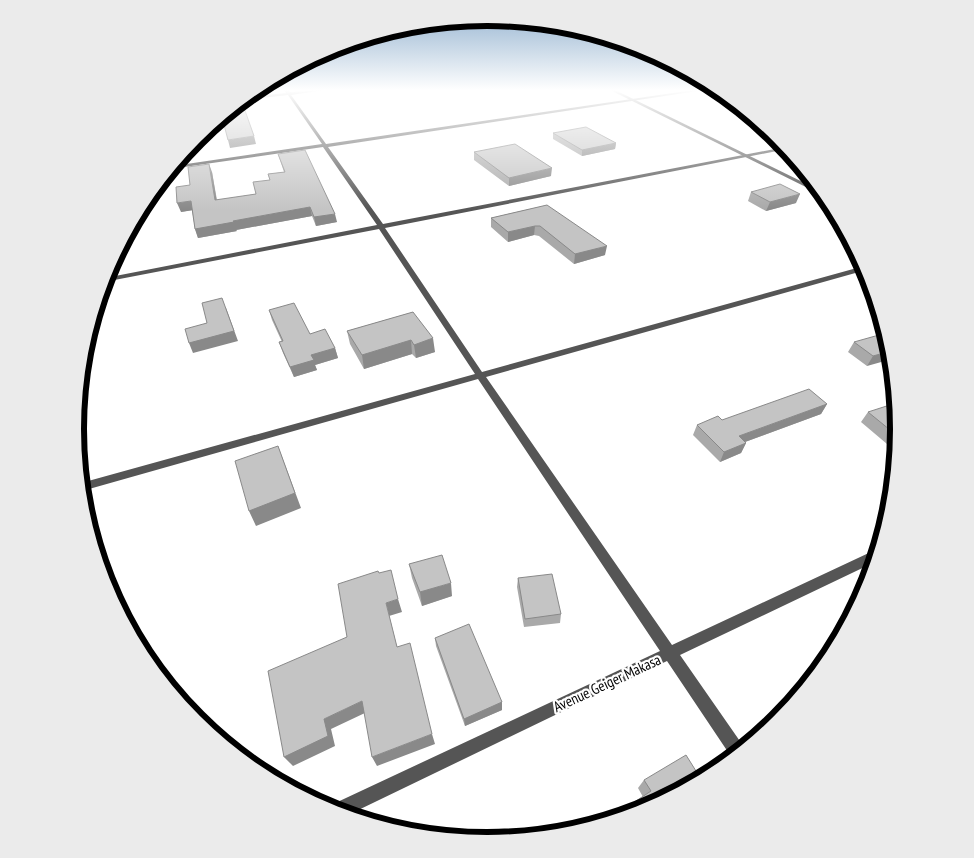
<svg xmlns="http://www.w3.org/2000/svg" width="974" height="858" font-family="'PT Sans Narrow',sans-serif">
<rect width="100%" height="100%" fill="#fff"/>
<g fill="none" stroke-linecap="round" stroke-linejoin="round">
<path fill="#555" fill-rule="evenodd" d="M284,90H288L290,92L324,90L291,95L326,144L693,90H704L328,147L383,224L785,147L787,149L385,228L482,372L864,266L866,270L486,377L672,645L873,551L878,550L875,562L680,655L744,747L732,758L667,661L348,815L329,809L331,805L660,651L478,379L82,491L81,483L475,374L379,229L104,282L105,278L377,225L323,147L170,169L173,166L322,144L288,95L242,100L246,97L286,93Z"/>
<path fill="#555" fill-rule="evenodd" d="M610,90H615L821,191L826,197Z"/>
</g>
<path fill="#a9a9a9" d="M553,133L616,143L615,149L582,156L553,139Z
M474,152L551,176L509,186L474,160Z
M278,154L337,222L316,226L312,216L236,230L237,231L198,238L195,229L192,210L181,212L190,185L212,172L217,200L256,194L270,180L268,174L284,172Z
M751,192L796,203L766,211L748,201Z
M547,205L605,255L574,264L539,236L534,235L508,242L491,227V218Z
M269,310L335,348L338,358L315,365L317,370L294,377L283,353L279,342H282L272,320Z
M413,312L435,352L416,358L412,354L364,369L350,344L347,331Z
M854,342L891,349L867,366L848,352Z
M827,404L821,414L745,442L746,443L741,453L720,462L693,435L697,425L722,420Z
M868,412L898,429L897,441L887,444L861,422Z
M409,564L452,596L422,606L412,578Z
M518,578L561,614L560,623L524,627L517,587Z
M435,638L502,702V710L465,726L436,646Z
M701,779L644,809L619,817L618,815L624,809L643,797L638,788L644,780Z"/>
<path fill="#898989" d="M254,136L256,144L230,148L228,140Z
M616,143L615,149L582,156V150Z
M209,164L212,172L218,209L215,200Z
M552,168L551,176L509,186V178Z
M800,194L796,203L766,211L770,202Z
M191,201L194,210L181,212L177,203Z
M310,207L312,216L236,230L237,231L198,238L195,229L233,221Z
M335,214L337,222L316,226L314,217Z
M535,226L534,235L508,242V232Z
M607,246L605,255L574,264L575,254Z
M226,308L238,341L193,353L189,343Z
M433,338L435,352L416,358L414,345Z
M411,340L412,354L364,369L362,355Z
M335,348L338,358L315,365L317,370L294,377L290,367L311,355Z
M891,351L892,359L867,366L873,356Z
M827,404L821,414L734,446L739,436Z
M898,433L897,441L887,444L895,434Z
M746,443L741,453L720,462L724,452Z
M278,446L301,508L256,526L249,511Z
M451,583L452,596L422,606L420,592Z
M398,599L402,612L389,616L400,659L386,603Z
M362,701L367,712L331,729L335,746L293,766L284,757L324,719Z
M502,702V710L465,726L464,719Z
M432,734L435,744L377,766L372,757Z"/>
<path fill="#c4c4c4" stroke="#898989" d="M240,102H242L254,136L228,140L222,117Z
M586,127L616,143L582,150L553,133Z
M515,144L552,168L509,178L474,152Z
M305,150L335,214L314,217L310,207L233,221L234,222L195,229L191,201L177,203L176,187L190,185L188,167L209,164L215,200L256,194L253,182L270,180L268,174L285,172L278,154Z
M780,184L800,194L770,202L751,192Z
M547,205L607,246L575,254L540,226H535L508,232L491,218Z
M222,298L234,331L189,343L185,329L207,323L202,303Z
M294,303L310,334L325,329L335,348L311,355L314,360L290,367L279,342L283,341L269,310Z
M413,312L433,338L414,345L411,340L362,355L347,331Z
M886,333L891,351L873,356L854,342Z
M809,389L827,404L739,436L746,443L724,452L697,425L718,416L722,420Z
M896,403L898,429V433L895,434L868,412Z
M278,446L295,493L249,511L235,461Z
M442,555L451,583L420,592L409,564Z
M391,570L398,599L386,603L397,647L410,643L432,734L372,757L362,701L324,719L328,736L284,757L268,671L347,637L338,584L378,571L379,573Z
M552,574L561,614L525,619L518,578Z
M469,624L502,702L464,719L435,638Z
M686,755L701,779L644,809L627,814L624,809L651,791L644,780Z"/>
<linearGradient id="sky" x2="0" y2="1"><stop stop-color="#8cadcc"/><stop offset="0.43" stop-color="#fff"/><stop offset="1" stop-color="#fff" stop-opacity="0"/></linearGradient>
<rect width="974" height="210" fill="url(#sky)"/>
<g text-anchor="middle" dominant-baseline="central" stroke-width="4.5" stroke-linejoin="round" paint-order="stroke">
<g font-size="15" fill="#000" stroke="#fff">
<text transform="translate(607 683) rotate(-25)">Avenue Geiger Makasa</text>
</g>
</g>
<path d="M0 0H974V858H0ZM84 429a403 403 0 1 1 806 0a403 403 0 1 1-806 0Z" fill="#ebebeb" fill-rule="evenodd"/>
<path fill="none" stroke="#000" stroke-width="6" d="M84 429a403 403 0 1 1 806 0a403 403 0 1 1-806 0Z"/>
</svg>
